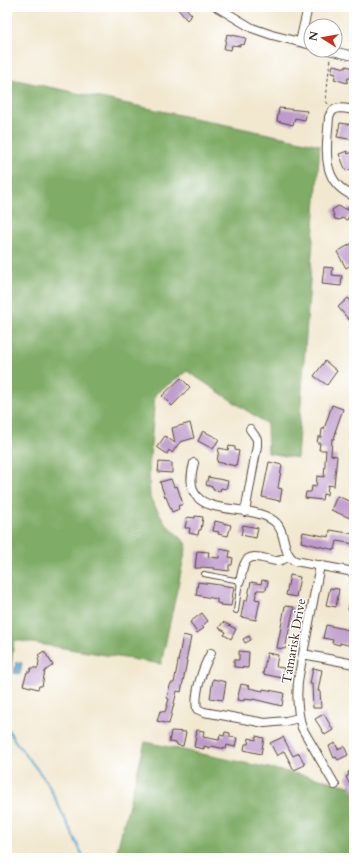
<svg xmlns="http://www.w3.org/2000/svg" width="361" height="865" font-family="Cardo,serif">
<rect width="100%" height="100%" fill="#fff"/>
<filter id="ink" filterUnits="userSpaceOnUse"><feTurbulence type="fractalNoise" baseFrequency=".025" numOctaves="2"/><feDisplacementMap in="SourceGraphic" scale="8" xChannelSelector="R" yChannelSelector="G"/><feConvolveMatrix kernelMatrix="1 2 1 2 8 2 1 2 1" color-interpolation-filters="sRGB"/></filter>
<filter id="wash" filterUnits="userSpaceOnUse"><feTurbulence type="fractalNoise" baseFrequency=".012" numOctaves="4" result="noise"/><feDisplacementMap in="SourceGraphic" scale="16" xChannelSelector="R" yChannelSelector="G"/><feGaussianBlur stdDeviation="0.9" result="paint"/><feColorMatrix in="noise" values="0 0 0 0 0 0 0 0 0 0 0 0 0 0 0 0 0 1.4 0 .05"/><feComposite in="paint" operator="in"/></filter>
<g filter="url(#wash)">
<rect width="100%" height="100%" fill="#f2e8d0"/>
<path fill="#7fac66" stroke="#5d6b42" d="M7,78L320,145L297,458L268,453L267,424L187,371L155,394L149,471L150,498L166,524L187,544L161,664L14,640L9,689L7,688Z
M145,742L307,776L354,787V858H115Z"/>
<path fill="#50a4cc" stroke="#466775" d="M16,662L22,663L20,674L14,673Z"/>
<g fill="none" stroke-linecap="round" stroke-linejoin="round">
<path stroke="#50a4cc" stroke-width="2" d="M7,727L15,741L47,782L84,858"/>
</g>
<g id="blocks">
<path fill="#be9bcc" d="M176,7H185L192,15L187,20Z
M227,34L246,38L244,45L240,44V46L232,45L231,50L224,49Z
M333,65L346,68V66L354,68L351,78H348L347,83L334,79L336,74L331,73Z
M279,108L307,111L305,120L295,118L293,125L277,121Z
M340,123L354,125V140L337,137Z
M347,151L348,154L354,151V168L346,171L339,154Z
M338,206L348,210V207L354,209L353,217L349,216L347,220L341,218L340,220L335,219L332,210Z
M354,242V263L346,268L337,252Z
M324,267L333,268L332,275L342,276L341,286L322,284Z
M348,298L354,304L351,307L354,311V318L350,321L338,307Z
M325,361L337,371L327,385L314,376Z
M181,378L190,387L172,406L162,396Z
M332,405L343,409L335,432H336L334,439H332L331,455L337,456L334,486L328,485L327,495L323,494L322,500L305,498L306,492H311L312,486L316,487L317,476L324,477L326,450H319L320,443H317L318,437H321L322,429H324Z
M190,423L194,438L180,442L172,453L169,450L167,454L157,447L165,436L175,443L172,428Z
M203,431L219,439L213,449L198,441Z
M229,446L235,447V450L239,451L236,466L217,462L219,448L228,450Z
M159,462L172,463V473L158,472Z
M269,462L282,465L278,488L282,489L280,501L262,497Z
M208,477L228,481L226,489L221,488L220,491L213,490V487L206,485Z
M171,479L174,487L177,486L183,504L178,506L179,509L172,512L166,497H165L160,482Z
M337,496L354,503V509L350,518L331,510Z
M195,516L203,517L201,530H199L198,535L189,533L190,528H185L187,517L195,518Z
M215,521L231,525L228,536L218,534L219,532L213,531Z
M243,525L258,528L256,538L241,535Z
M330,530L354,534V544L337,541L335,550L301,542L303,532L329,537Z
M220,549L230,551L229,557L233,558L232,565H229V571L214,569V568L201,567V568H195L197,551L209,552L208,557L219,558Z
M290,575L300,577L296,597L286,595Z
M262,580L268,581L266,590H257L255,599L260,600L256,620L241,617L244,600L247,601L251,582L261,584Z
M198,582L234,587L231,606L220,605L221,604L217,603V599L196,595Z
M330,588L339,589L336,607L326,605Z
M351,593H354V612L348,610Z
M285,606L294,607L285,649L277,648Z
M202,613L208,621L202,626L204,628L197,633L190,622Z
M223,622L236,629L231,639L224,635L226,632L219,628Z
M326,625L354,631V644H352V646L340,643V645L332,643L333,640L323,638Z
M183,635L191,637L186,661H187L181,692L177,691L169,724L157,721L160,711L165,712L169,699L167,698L169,689L171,683H174Z
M249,636L251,640L245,643L243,639Z
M44,651L53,665L45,671L42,686H39L38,689L23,685L27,672H30L31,668H38L39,661L38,659L40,657L38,655Z
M239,651L249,652L248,668L234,667V660H239Z
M267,653L278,655L276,667L284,668L282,678L263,674Z
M313,668L322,670L318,691H320L321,708H313L312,684H310Z
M213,679L226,682L223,700L210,698Z
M241,684L250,686L249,688L263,691V689L284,693L282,706L253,699V700L244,699V701L237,700Z
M324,714L333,730L325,735L315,719Z
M197,730L204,731L203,737L219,740L220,735L224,736L225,732L230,733V737L237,738L235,747L227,745L226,749L211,746L210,748L204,746V749L194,747Z
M171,731L186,732L183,746L177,745V743L169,742Z
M256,736L264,738L261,754L244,750L245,744H248L249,738L256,740Z
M283,737L293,756L299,753L305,765L294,770L284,751L277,756L270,743Z
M335,743L338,749L344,746L348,755L338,760L336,757L334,758L329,746Z
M354,769V793L346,777L349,775L348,772Z"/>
</g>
</g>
<g filter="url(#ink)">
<use href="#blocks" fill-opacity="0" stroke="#564639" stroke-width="1"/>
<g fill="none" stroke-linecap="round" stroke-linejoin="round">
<g stroke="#564639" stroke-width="6">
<path id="lane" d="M204,574L240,581L236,611"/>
</g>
<g stroke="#564639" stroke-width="10">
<path id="street" d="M217,7L252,28L272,35L311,45
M300,42L308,7
M328,50L354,56
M354,110C343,108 333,105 329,117C327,147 319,182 354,196
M354,452V460
M194,463C177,524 246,499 274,521C287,531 281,553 295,561L354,572
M245,512L257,446V439L250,429
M320,565L299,675C296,693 297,710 302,728L335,785
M240,581C242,575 242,568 245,563C250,551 268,561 277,561C282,561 285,558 289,556
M211,653C203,667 194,693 197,709L204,712L265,723L286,721L299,718
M303,654L354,664"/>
</g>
<path stroke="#564639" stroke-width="1" stroke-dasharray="3 3" stroke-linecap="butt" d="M328,104L326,101L330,58"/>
<use href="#lane" stroke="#fff" stroke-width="4"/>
<use href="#street" stroke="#fff" stroke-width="8"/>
</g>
</g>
<g text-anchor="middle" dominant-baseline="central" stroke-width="3" stroke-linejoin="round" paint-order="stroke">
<g font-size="13" fill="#3b2a1e" stroke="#fff">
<text transform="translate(294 641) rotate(-80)">Tamarisk Drive</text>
</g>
</g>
<rect width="361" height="865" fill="none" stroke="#fff" stroke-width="24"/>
<g transform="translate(323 38) rotate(281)"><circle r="19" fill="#ffffff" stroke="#b1aaa5"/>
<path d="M0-3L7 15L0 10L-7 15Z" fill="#c8321e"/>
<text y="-6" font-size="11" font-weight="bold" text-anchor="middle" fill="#3b2a1e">N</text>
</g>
</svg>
